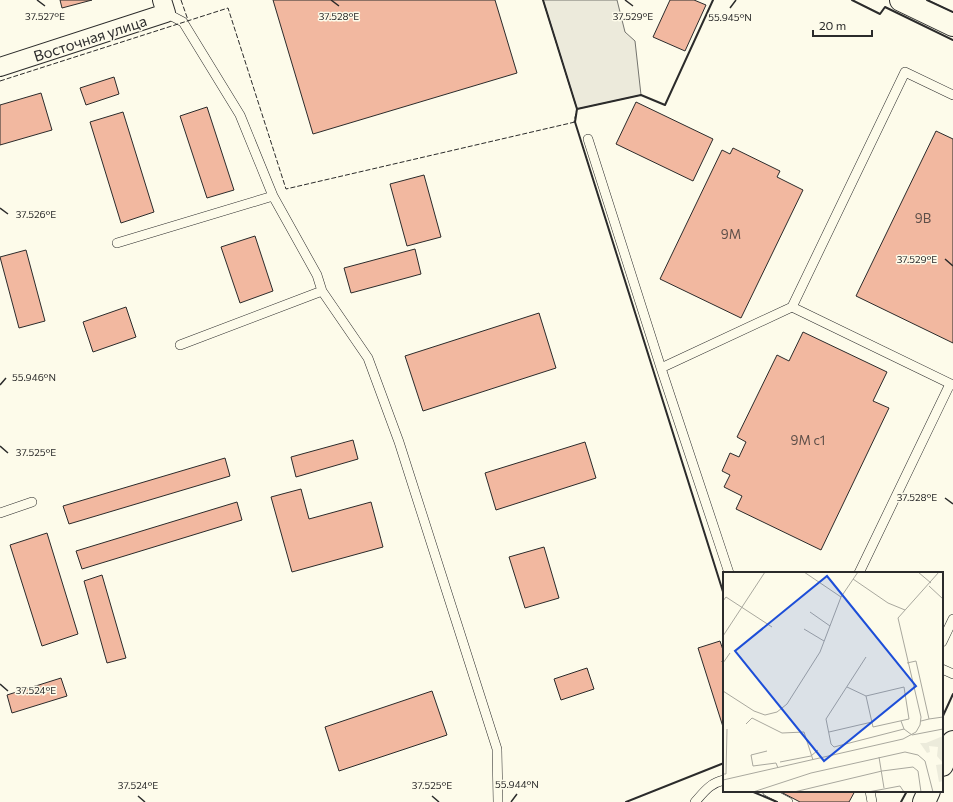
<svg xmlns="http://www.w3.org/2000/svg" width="953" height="802" font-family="Commissioner,sans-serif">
<rect width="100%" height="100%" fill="#fdfbea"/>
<path fill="#eceadb" stroke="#74746e" d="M543,0H617L625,32L635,41L641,95L577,109Z"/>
<path fill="#f2b8a0" stroke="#2b2b2b" d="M60,0H92L62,8Z
M273,0H495L517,73L313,134Z
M670,0H694L706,5L685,51L653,37Z
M114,77L119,94L86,105L80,88Z
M41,93L52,130L0,145V105Z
M636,102L713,139L693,181L616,144Z
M207,107L234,190L207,198L180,116Z
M123,112L154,212L121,223L90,122Z
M936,131L953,139V343L856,296Z
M733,148L780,171L777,177L803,190L741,318L660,279L722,150L730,154Z
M424,175L441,237L407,246L390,184Z
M255,236L273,291L240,303L221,247Z
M415,249L421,274L351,293L344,268Z
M26,250L45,321L19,328L0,257Z
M126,307L136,337L93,352L83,322Z
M539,313L556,368L423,411L405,356Z
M803,332L887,372L873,401L889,408L821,550L736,509L742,496L724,487L730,475L722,471L730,453L739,457L746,442L737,437L777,355L789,361Z
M353,440L358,459L296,477L291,457Z
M585,442L596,478L496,510L485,473Z
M225,458L230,476L69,524L63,506Z
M301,489L309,519L371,502L383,547L292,572L271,497Z
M237,502L242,520L82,569L76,551Z
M47,533L78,634L42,646L10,545Z
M544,547L559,598L525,608L509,557Z
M102,575L126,658L107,663L84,581Z
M720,641L724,653V660L722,661L724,667V730L698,648Z
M587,668L594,689L561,700L554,679Z
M61,678L67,696L12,713L7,695Z
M432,691L447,735L339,771L325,727Z
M779,791H855L849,802H800Z"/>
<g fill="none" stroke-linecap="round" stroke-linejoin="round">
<g stroke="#2b2b2b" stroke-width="10">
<path id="service" d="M166,13L183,22L240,115L273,196L317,275L322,291L368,358L399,442L497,749L498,802
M953,95L905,72L792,307L953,385
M588,139L661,368L729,573
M117,243L273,196
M180,345L322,291
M661,368L792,307
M0,513L32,502
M859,573L950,384
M942,642L953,619
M942,669L953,674
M767,791L788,802
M870,791L872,802
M695,802C704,792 710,783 724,780"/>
</g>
<g stroke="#2b2b2b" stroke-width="20">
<path id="minor" d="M0,67L166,13L162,0"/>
</g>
<g stroke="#2b2b2b" stroke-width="24">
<path id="tertiary" d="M901,0L953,25
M942,765L953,742
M924,802L929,791"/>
</g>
<use href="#service" stroke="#fdfbea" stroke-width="9"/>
<use href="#minor" stroke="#fdfbea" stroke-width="18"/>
<use href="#tertiary" stroke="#fdfbea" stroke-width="22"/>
<path stroke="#2b2b2b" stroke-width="1" stroke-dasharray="5 2" stroke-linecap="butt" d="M181,0L188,20
M543,0L577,109L574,122
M0,81L228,8L286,189L575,122"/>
<path stroke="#2b2b2b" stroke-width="2" d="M543,0L577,109L575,122L724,595
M852,0L880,14L885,7L953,40
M927,0L953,12
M577,109L641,95L665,105L713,0
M942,718L953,694
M751,791L777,802
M626,802L724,763
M901,802L907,791"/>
</g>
<path fill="none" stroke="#2b2b2b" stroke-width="1.5" d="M37,0L45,6M331,0L339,6M625,0L633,6M730,8L736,0M0,208L8,214M945,259L953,266M0,385L6,378M0,446L8,453M945,498L953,504M0,684L8,691M138,796L145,802M432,796L439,802M511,802L517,794"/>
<g text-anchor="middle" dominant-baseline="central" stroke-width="3" stroke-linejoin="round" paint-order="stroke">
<g font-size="13" fill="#5d4e48">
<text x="923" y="218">9В</text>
<text x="731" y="234">9М</text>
<text x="808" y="440">9М с1</text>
</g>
<g font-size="15" fill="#2b2b2b" stroke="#fdfbea">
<text transform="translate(90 38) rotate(-18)">Восточная улица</text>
</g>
</g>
<g transform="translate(723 572)">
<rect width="220" height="220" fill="#fdfbea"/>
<path d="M220,164V191L214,184L215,175L206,174L207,180L204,181L197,171H203ZM220,192V209L216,210L213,193Z" fill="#ecebdb"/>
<path fill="none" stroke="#a9a89e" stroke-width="1" d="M81,0L118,25M195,0L208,11M130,7L165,31L182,38M206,14L220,27M0,29L3,25L49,55M87,40L107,54M81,57L101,69M0,64L42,0M143,85L103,147L108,172L111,175L181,157M0,91L7,81M184,91L193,89L206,147L198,149M124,115L143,124M181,115L186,147L150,155L143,124ZM0,119L31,139L42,143L54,140L64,132L97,80L118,25L135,0M206,147L220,145M178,149L181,157L189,163L220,157M23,152L29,146L59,161L81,160L90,188M106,160L149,150M44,179L28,183L30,194L53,191L55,196M156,185L161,216M57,190L88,184L95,178M0,202H3L4,157M0,208L180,167L193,160L197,153L198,145L175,46L216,0M30,220L88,201L182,180L195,183L202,189L210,220M71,220L159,199L190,195L195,199L198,220M145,220L177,214L181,220"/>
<path fill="#1d4ed8" fill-opacity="0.15" stroke="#1d4ed8" stroke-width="2" d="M104,4L193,114L101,189L12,79Z"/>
<rect width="220" height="220" fill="none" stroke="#2b2b2b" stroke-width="2"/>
</g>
<g font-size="10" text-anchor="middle" fill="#2b2b2b" stroke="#fdfbea" stroke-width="3" stroke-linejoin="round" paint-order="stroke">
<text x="45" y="20">37.527°E</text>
<text x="339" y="20">37.528°E</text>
<text x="633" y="20">37.529°E</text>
<text x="730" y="21">55.945°N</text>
<text x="36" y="218">37.526°E</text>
<text x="917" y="263">37.529°E</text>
<text x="34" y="381">55.946°N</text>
<text x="36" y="456">37.525°E</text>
<text x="917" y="501">37.528°E</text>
<text x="36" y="694">37.524°E</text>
<text x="517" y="788">55.944°N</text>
<text x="138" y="789">37.524°E</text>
<text x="432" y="789">37.525°E</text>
</g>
<path d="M813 30v6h59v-6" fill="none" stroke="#2b2b2b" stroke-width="2"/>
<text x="819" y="30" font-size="12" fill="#2b2b2b" stroke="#fdfbea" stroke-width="3" paint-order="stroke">20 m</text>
</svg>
